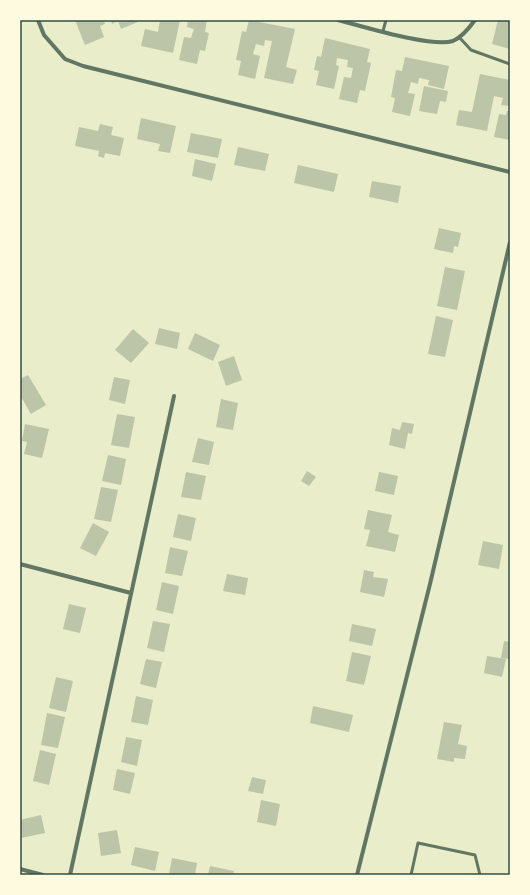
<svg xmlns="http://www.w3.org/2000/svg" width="530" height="895" font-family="Helvetica,sans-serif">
<rect width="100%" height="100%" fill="#e9edc9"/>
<path fill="#bcc5a7" d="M75,20H104L105,24L100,26L104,37L85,45Z
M111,20H137L138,22L121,29L118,21L112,24Z
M160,20H180L173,53L141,46L145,29L158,32Z
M188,20H207L205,32L209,33L205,51L200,50L197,64L179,60L184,37L191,38L194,29L187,27Z
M249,20L295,29L286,67L297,70L293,84L264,78L272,41L265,40L264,46L256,44L253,54L260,56L255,79L238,75L241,61L236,60L242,31L246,32Z
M498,20H510V49L492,44Z
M325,38L370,49L367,62L371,63L365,91L360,90L357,103L339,99L344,77L351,78L353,68L347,67L348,60L337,58L336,65L339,66L334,89L316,85L319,71L314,70L317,56L321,57Z
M405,57L449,66L444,89L428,85L429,80L419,78L418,84L411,82L408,93L415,94L410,116L392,112L395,98L391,97L396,70L402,71Z
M480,74L510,80V106L501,105L503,98L494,96L487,131L456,125L459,110L472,112Z
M424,86L448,91L446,102L440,101L437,114L419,111Z
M507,111H510V140L494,137L499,114L506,115Z
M141,118L176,126L170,153L158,151L160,144L137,139Z
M100,124L113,127L111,135L124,138L120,156L105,153L104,158L98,156L99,151L75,146L79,127L98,131Z
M191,133L222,139L218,158L187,152Z
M238,147L269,154L265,171L234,165Z
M195,159L216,164L212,181L192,176Z
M298,165L338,174L334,192L294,183Z
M372,181L401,186L398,203L369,197Z
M439,228L461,233L458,247L454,246L453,253L434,249Z
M445,267L465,271L457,310L437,306Z
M436,316L453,320L445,357L428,354Z
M159,328L180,333L177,349L155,344Z
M133,329L149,343L131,363L115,350Z
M195,333L220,345L213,361L188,349Z
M234,356L242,380L226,386L218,362Z
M28,375L46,405L31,414L20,395V379Z
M114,377L130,380L125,404L109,400Z
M221,399L238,403L233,430L216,427Z
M117,414L135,417L129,448L111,445Z
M402,422L414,424L412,434L408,433L405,449L389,445L392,428L400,430Z
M25,424L49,429L42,458L24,454L27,442L22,441Z
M198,438L214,442L209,465L192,462Z
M108,455L126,459L121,485L102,481Z
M307,471L316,477L309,486L301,481Z
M186,472L206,476L201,500L181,497Z
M379,472L398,476L394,495L375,491Z
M101,487L118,490L111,522L94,519Z
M368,510L392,515L388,532L399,535L395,552L366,546L370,530L364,529Z
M178,514L196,518L191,541L173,537Z
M93,523L109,532L96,556L80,548Z
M483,541L503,545L499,569L478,565Z
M170,547L188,551L182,576L165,573Z
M364,570L374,572L373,577L388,579L384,597L360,592Z
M227,574L248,578L245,595L223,591Z
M162,582L179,586L173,614L156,610Z
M69,604L86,608L80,633L63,629Z
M153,621L170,624L164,652L147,648Z
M352,624L376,629L372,646L349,641Z
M504,641L510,642V659L501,658Z
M352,652L371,656L364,685L346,681Z
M487,656L506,659L502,677L484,673Z
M146,659L162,662L156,688L140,684Z
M56,677L73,681L66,712L49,708Z
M136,696L153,700L148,725L131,722Z
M313,706L353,715L349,732L310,723Z
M47,713L65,717L58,748L41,745Z
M444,722L462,725L458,744L467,746L465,759L454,758V762L437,759Z
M126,737L142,740L137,766L121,762Z
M40,750L56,754L49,785L33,781Z
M117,769L135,773L130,794L113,790Z
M252,777L266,780L263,794L248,791Z
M261,800L280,804L276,826L257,822Z
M41,815L45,833L21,838L20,820Z
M117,830L121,853L101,856L98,833Z
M135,847L159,852L155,871L131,865Z
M172,858L197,863L195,875L169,874Z
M210,866L234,871L233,875H208Z"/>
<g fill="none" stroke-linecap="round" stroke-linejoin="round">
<path stroke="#617663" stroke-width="3" d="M383,31L386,20
M459,37L471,50L510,64
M411,875L418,843L475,855L480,875"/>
<path stroke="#617663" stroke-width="4" d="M38,20L44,35L65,59L83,66L510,172
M338,20C362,26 432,48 453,41C462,37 470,27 475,20
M20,564L131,593
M20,869L43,875
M70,875L174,396
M357,875L430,584L510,242"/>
</g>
<rect width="530" height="895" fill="none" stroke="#fefae0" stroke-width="42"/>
<rect x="21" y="21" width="488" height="853" fill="none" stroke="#344e41" stroke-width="1.5"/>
</svg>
